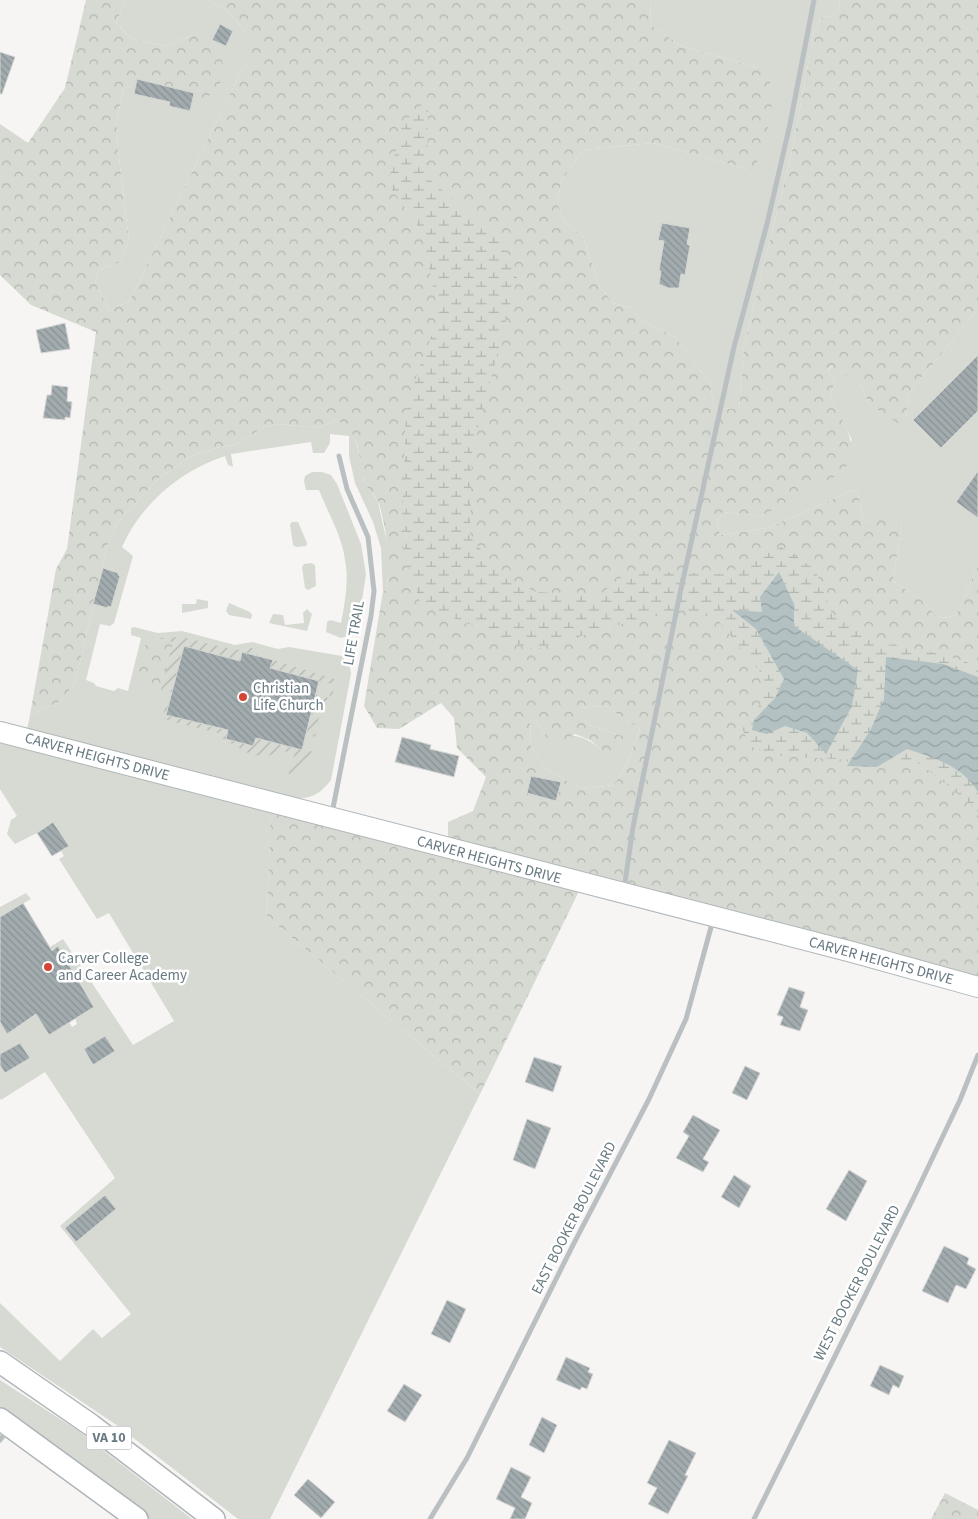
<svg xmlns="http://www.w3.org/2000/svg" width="978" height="1519" font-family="'Source Sans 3',sans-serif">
<defs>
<pattern id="forest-crowns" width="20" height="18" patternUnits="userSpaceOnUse" patternTransform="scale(1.25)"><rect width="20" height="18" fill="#d6dad2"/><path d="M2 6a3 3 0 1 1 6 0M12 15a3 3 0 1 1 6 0" fill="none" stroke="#b1b6b0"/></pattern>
<pattern id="wetland-marsh" width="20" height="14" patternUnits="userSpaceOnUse" patternTransform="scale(1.25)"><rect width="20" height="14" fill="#d6dad2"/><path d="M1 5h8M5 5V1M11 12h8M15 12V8" fill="none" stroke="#b1b6b0"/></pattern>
<pattern id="garden-furrows" width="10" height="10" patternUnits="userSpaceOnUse" patternTransform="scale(1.25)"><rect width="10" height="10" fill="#d6dad2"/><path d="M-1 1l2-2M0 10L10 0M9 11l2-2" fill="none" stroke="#b1b6b0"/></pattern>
<pattern id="water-waves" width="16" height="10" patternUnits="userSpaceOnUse" patternTransform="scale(1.25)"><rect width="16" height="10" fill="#b3c1c3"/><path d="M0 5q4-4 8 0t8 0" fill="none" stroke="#95a2a4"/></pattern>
<pattern id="building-back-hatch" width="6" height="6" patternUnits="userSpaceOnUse" patternTransform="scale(1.25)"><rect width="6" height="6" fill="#a2acaf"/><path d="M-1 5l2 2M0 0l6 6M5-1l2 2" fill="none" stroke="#889194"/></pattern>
</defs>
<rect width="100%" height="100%" fill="#f6f5f3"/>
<path fill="#d6dad2" d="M125,0H206L227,10L250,38V61L241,71L129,302L109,310L95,282L99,270L120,262L129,241L118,149L117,121L123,89L137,83L193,35L165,46L132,39L116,23Z
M650,0H840L839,10L833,16L821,18L814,32L792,151L744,346L739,409L714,408L710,383L675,337L641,320L631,308L613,303L599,285L583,236L564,221L557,202L562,180L583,150L653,143L747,169L759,68L681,46L651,25Z
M978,309V566L956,615L945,618L935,615L923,601L893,581L902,523H870L863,519L858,494L854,490L768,528L720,535L717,522L723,512L763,516L852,440L830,396L835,382L827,371L832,366L860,384L869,404L906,420L908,394Z
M336,420L347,424L354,435L363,468V480L378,502L389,552L387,591H383L381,548L373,522L355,483L349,456V436L330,434V443L324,453H313L311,442L231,454L233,467L228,465L225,456C180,471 141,504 122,547L133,556L114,623L110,626L100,624L86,680L94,683L96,686L114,691L118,688L128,691L141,638L131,635V628L134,627L158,633L182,631L235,645L252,642L278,649L289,647L342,656L350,667L351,674L331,780C313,804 299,798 272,797L26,734L30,715L61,701L75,683L108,543L117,523L159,478L192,456L219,447L235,445L266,426L277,424L319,428Z
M312,472H322L331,475L337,484L361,544L366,574L358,628L354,634L341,638L326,632L327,622L330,620L341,623C345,602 349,581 345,560C342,536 328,513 319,490H306L304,481L305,476Z
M292,522H298L307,543L306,546L296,547L293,545L290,524Z
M311,563L315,565L316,586L308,590L305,588L302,567L304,564Z
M197,599L208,601V608L182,613V604H196Z
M229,603L250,612L252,615L251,619L229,615L226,611Z
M307,609L312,614L307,631L269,623L273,614L283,615L285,625L304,623L303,613Z
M605,706L640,729L627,764L614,785L582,789L544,768L531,746L530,718L536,721L546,737C572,734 581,733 602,750L626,737L589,725L579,716L578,708Z
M0,743L271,812L267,917L480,1094L270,1519H238L118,1426L0,1347V1303L60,1361L93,1329L102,1338L131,1314L60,1226L115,1178L45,1072L1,1100L0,1098V987L69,1022L72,1027L77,1024L75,1018L94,1006L58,947L38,959L31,945L44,938L50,947L63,939L133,1045L174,1021L109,913L97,919L59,859L64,856L61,851L52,856L37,833L15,844L7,834L11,820L17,816L0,789Z
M26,893L31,899L0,917V907Z
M0,1380L77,1430L192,1519H147L0,1412Z"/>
<path fill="url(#forest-crowns)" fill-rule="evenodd" d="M86,0H125L116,23L132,39L165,46L193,35L218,46C226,69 227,85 204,99L137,83L123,89L117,121L118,149L129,241L120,262L99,270L95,282L109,310L129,302L241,71L250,61V38L227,10L206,0H650L651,25L681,46L759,68L770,81L772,116L756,165L747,169L653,143L583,150L562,180L557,202L564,221L583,236L599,285L613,303L631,308L641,320L675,337L710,383L714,408L739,409L744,346L792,151L814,32L821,18L833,16L839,10L840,0H978V309L908,394L906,420L899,424L869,404L860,384L831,366L827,371L835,382L830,396C843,423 863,446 842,473L762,516L723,512L717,522L720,535L768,528L854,490L858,494L863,519L870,523L887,513L902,523L893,581L923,601L935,615L945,618L956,615L978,566V979L448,842V822L473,811L486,777L457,748L454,718L441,703L399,729L377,728L364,706L383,591H387C389,560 388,534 379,504C376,495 365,488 363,478C359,457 360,429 336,420L319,428L277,424L266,426L235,445L219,447L192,456L159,478L117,523L108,543L75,683L61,701L30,715L56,569L67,549L96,332L31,305L0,275V124L28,143L65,88ZM605,706L640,729L627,764L614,785L582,789L544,768L531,746L530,719L536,721L546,737L561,744L575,734L590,740L602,750L622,755L627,749L626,737L589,725L579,716V708Z
M150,637L173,642L161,690L138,684L136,681L147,639Z
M271,804L582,885L480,1094L267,917Z
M945,1493L978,1510V1519H931Z"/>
<path fill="url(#wetland-marsh)" d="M428,99L427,177L502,243L517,278L472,451L470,537L506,577L536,592L598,596L629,571L726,574L781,547L815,569L832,614L887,644L941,654L978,666V813L974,807L921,764L782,756L749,746L742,727L762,702L764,677L717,619L683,610L622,624L533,650L421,605L401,542L406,411L419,368L439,317L422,232L388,184L402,124Z"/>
<path fill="url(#garden-furrows)" d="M182,637L235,650L252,648L258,649L257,656L242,652L240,661L184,646L172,692L161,690L173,642L157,638Z
M273,660L335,679L332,699L321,707L315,737L306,734L316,695L329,698L332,684L270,668Z
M167,698L170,699L166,715L229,731L227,739L253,746L256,738L314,752L312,758L305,761C302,769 301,776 290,775L288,772L294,756L293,753C283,749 279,754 270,755C253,757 249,754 236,746C231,743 227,742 222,738V734L162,719Z"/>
<path fill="url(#water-waves)" d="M779,572L794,604V626L858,670L852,706L826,754L807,733L785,726L767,734L752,730L754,720L775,698L784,679L756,629L732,610L762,612L760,597Z
M886,657L943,664L978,677V792C963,766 934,758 907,749L877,767L847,766L870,731L884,699Z"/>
<path fill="url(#building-back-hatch)" stroke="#d7d7d5" d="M220,24L233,31L226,46L212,40Z
M0,52L15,57L2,94H0Z
M137,79L194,93L190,111L169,106L170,102L134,94Z
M662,223L690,228L687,244L690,246L685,275L681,274L679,288H668L659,284L661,271L659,270L664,241L658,240Z
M65,323L70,349L41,353L36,330Z
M978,355V411L941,448L913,420Z
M52,385L68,387L67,401L72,402L70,418L65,417V420L43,418L47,395H51Z
M978,471V518L956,502Z
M103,568L118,573V575L120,576L111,607L108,606V608L93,604Z
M184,646L240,661L242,652L273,660L270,668L319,681L302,750L256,738L253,746L226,739L228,730L166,715Z
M402,737L431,745L430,749L459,756L454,777L395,762Z
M531,776L561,782L556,801L527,793Z
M53,822L69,846L52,856L37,833Z
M23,903L52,951L58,946L94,1007L49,1035L36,1014L7,1034L0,1022V917Z
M789,987L805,992L800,1007L808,1010L800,1031L780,1025L783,1017L777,1015Z
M105,1036L115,1051L93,1065L84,1049Z
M20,1043L30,1058L5,1073L0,1065V1054Z
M534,1057L562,1066L553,1092L525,1082Z
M745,1066L760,1073L747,1100L732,1093Z
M693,1115L720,1130L703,1159L709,1162L703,1172L676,1158L689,1136L683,1132Z
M527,1119L551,1128L535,1169L513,1160Z
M849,1170L867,1181L846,1221L826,1209Z
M734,1175L751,1186L739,1208L721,1197Z
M105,1195L116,1209L76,1242L65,1228Z
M944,1246L969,1258L967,1264L976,1269L966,1289L956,1285L948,1303L922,1291Z
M447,1300L466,1309L450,1343L431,1334Z
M566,1357L590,1368L588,1372L593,1374L587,1389L582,1387L580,1390L556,1380Z
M880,1365L904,1376L899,1388L893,1385L889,1395L870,1386Z
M404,1384L422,1395L405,1422L387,1411Z
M542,1417L557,1425L544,1453L529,1445Z
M669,1440L696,1453L685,1475L688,1476L668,1514L648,1504L657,1488L647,1483Z
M511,1467L531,1477L521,1497L532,1503L525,1519H510L515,1508L496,1499Z
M308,1479L335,1502L321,1518L294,1495Z"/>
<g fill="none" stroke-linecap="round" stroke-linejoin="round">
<g stroke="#afb6b9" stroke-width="22">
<path id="secondary" d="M0,732L852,952L978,987"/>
</g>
<g stroke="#aeb4b7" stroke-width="24">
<path id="primary" d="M0,1362L91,1425L214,1519
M0,1419L137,1519"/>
</g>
<path stroke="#bac0c2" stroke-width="5" d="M332,813L371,616L374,591L368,537L347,489L339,456
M624,889L633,827L679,598L734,347L767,224L790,124L814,0
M0,1440L7,1430
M430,1519L467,1458L572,1247L649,1099L686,1019L713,920
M754,1519L914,1197L960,1100L978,1055"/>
<use href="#secondary" stroke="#fff" stroke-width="20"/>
<use href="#primary" stroke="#fff" stroke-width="21"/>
</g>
<g fill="#d24636" stroke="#fff" stroke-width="2">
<circle cx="243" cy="697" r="5"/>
<circle cx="48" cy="967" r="5"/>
</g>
<g text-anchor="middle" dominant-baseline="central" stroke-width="5" stroke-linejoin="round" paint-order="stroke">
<rect fill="#fff" stroke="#95a1a7" stroke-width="1" x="86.5" y="1426.5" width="45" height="23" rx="4"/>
<g font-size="14" font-weight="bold" fill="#677981">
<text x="109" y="1438">VA 10</text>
</g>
<g font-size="15" fill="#677981" stroke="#fff">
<text transform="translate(354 633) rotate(-80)">LIFE TRAIL</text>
<text transform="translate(97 757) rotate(15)">CARVER HEIGHTS DRIVE</text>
<text transform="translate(489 860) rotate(15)">CARVER HEIGHTS DRIVE</text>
<text transform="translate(881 961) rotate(15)">CARVER HEIGHTS DRIVE</text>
<text transform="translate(574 1218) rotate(-63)">EAST BOOKER BOULEVARD</text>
<text transform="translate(857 1283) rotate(-63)">WEST BOOKER BOULEVARD</text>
</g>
<g font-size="15" fill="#677981" stroke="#fff" text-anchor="start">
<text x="253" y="688">Christian<tspan x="253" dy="17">Life Church</tspan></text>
<text x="58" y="958">Carver College<tspan x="58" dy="17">and Career Academy</tspan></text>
</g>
</g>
</svg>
